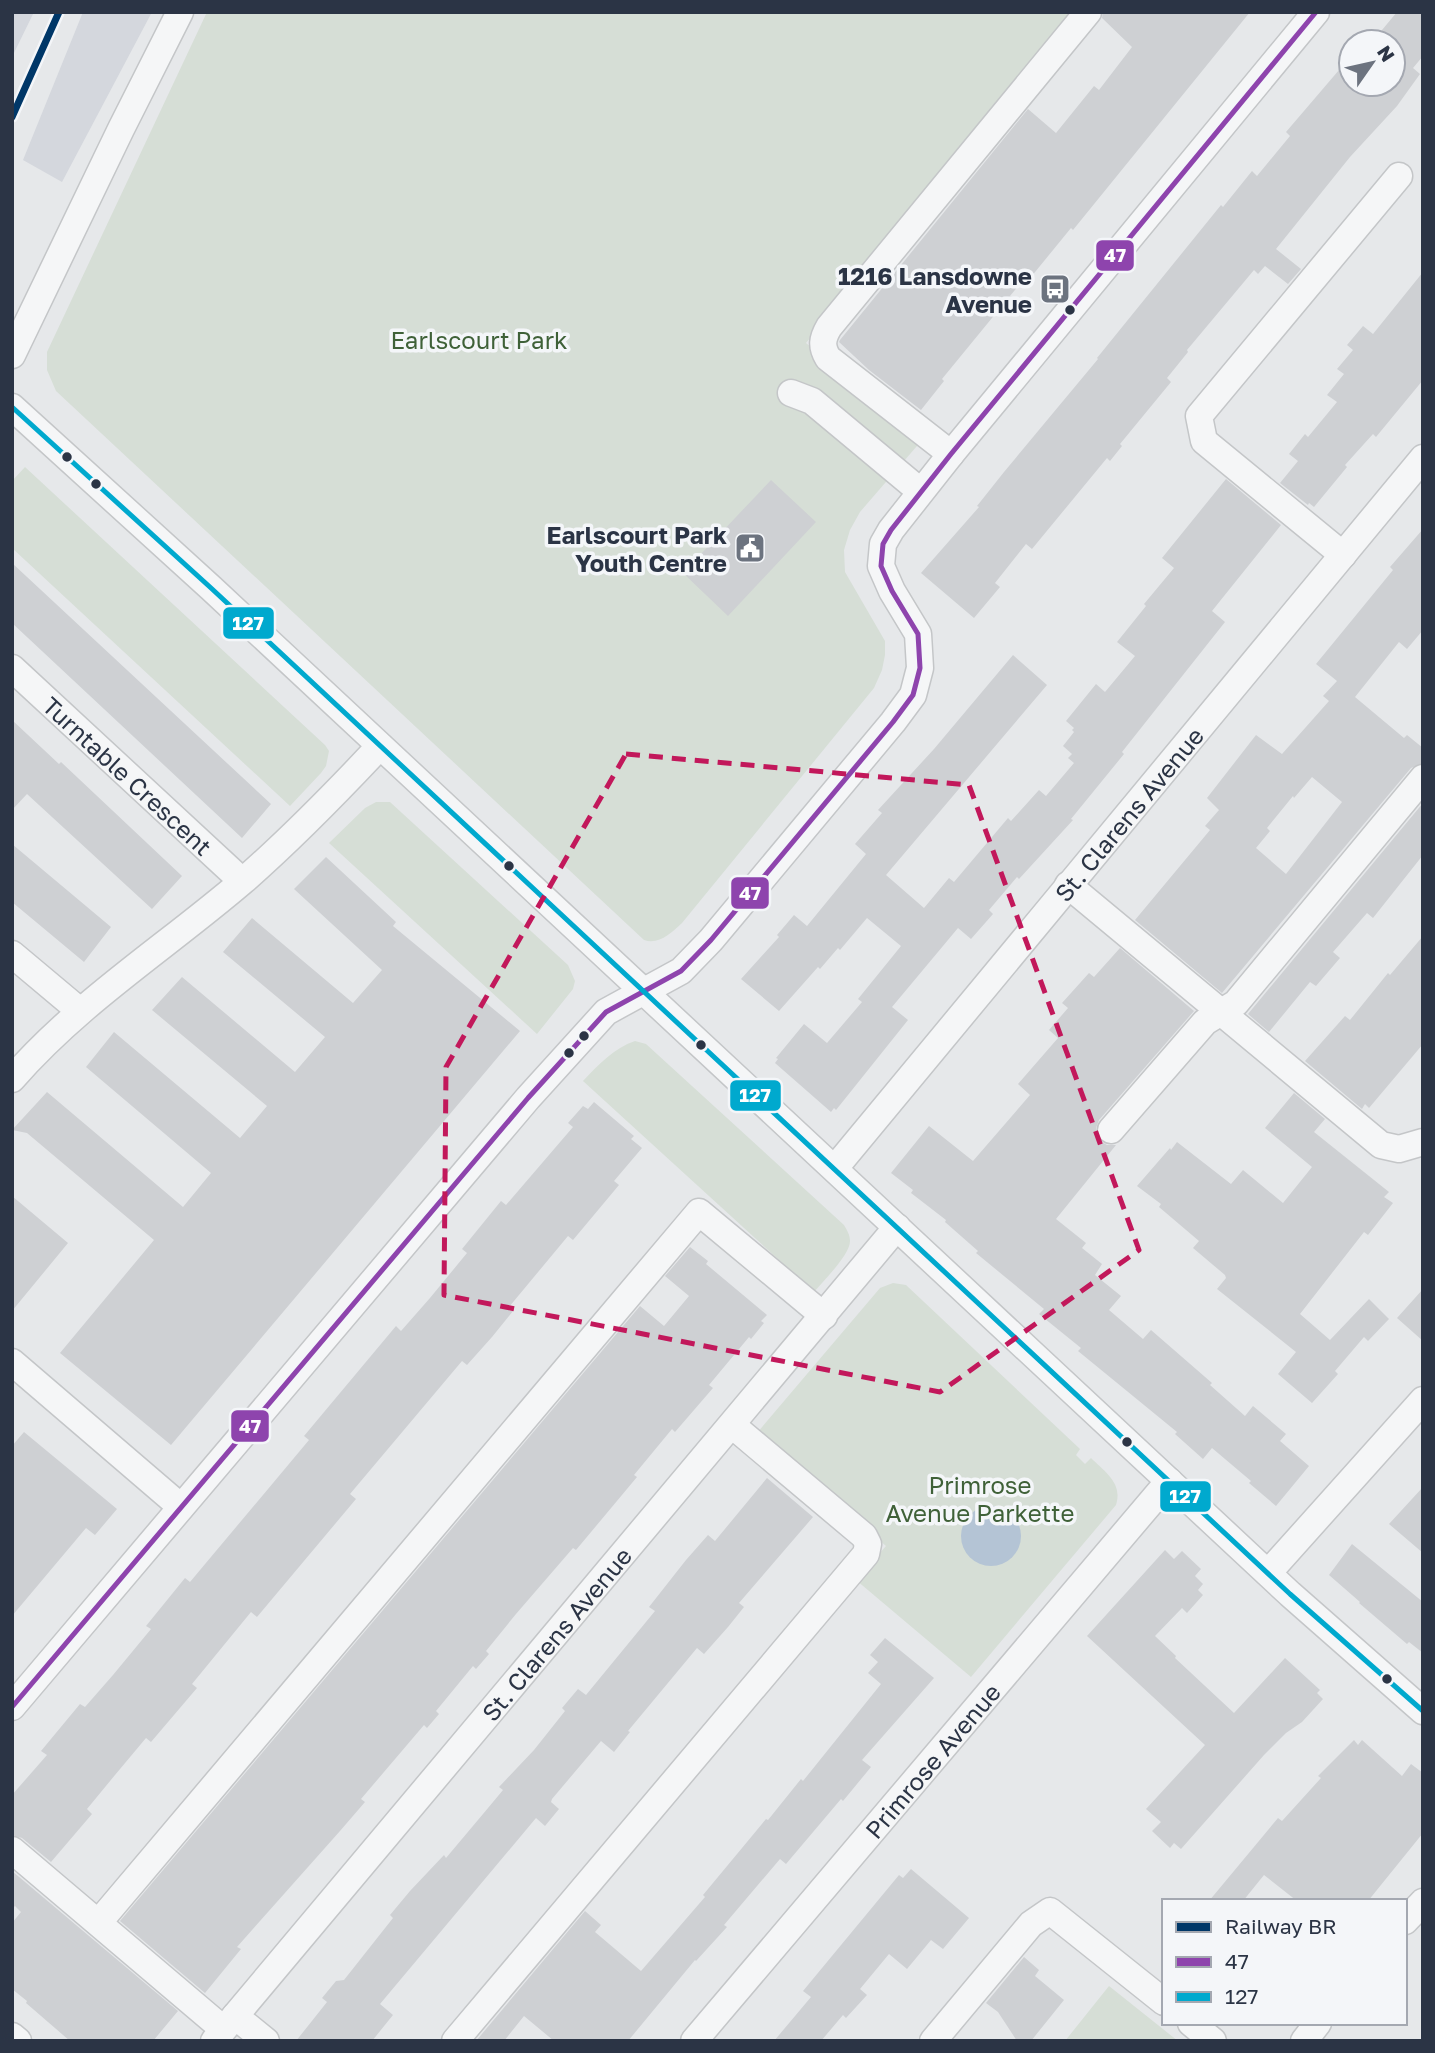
<svg xmlns="http://www.w3.org/2000/svg" width="1435" height="2053" font-family="'Golos Text',sans-serif">
<rect width="100%" height="100%" fill="#e6e8ea"/>
<path fill="#d4d7dd" d="M12,12H34L12,57Z
M83,12H152L62,182L23,160Z"/>
<path fill="#d6ded6" d="M207,12H1078L806,343L923,439L860,512L850,530L844,550L845,572L885,641V655L882,670L874,688L682,923C671,933 659,945 644,940L56,391L47,370V352Z
M25,467L325,745L329,751L326,766L321,773L290,806L12,548V481Z
M376,802H390L568,965L575,981L573,989L537,1034L329,843L365,808Z
M635,1041L646,1044L844,1225C847,1230 850,1235 850,1241C850,1255 823,1281 814,1292L583,1081C598,1065 614,1048 635,1041Z
M893,1283L906,1285L1080,1449L1076,1455L1085,1464L1091,1458C1105,1472 1123,1483 1116,1505L971,1677L856,1580L886,1546L757,1433L880,1288Z
M1109,1986L1178,2041H1065Z"/>
<path fill="#b4c4d5" d="M961 1536a30 30 0 1 1 60 0a30 30 0 1 1-60 0Z"/>
<path fill="#ced0d3" fill-rule="evenodd" d="M1103,12H1250L1073,230L1071,228L1031,277L1028,274L942,379L944,381L921,410L869,370L839,342L840,340L1028,109L1056,133L1094,86L1099,90L1132,47L1102,18Z
M1397,12H1423V56L1413,68L1420,74L1397,106L1350,157L1276,249L1301,269L1288,284L1265,266L1258,274L1254,270L1187,350L1188,352L1167,378L1171,382L1120,444L1122,446L1110,461L1107,458L1032,549L1026,544L995,583L1000,587L974,618L921,573L979,507L977,506L1004,472L1098,359L1097,358L1221,205L1223,207L1252,171L1257,176L1290,136L1286,132L1351,56V84H1393V42H1372Z
M1423,272V380L1376,437L1373,434L1345,465L1347,467L1314,507L1309,503L1308,505L1280,483L1298,461L1289,454L1305,434L1308,437L1337,402L1327,395L1344,374L1337,369L1353,350L1347,345L1363,326L1373,334Z
M1226,479L1281,525L1212,611L1225,622L1122,752L1124,754L1071,819L1073,820L1019,879L1017,877L989,910L993,914L971,939L958,928L892,1007L908,1020L836,1110L834,1108L831,1112L775,1063L778,1059L776,1058L804,1024L827,1043L862,1002L858,999L901,946L867,918L840,950L838,948L820,969L818,967L779,1011L741,979L779,937L777,935L794,915L807,926L866,854L855,844L882,813L878,810L934,749L1013,655L1047,685L886,875L924,908L949,878L954,882L1008,818L1011,821L1039,790L1046,796L1074,763L1068,758L1072,754L1063,746L1074,732L1072,730L1074,728L1066,721L1096,684L1105,692L1135,656L1117,642L1146,606L1144,604L1174,568L1162,558Z
M771,480L816,522L728,616L683,573Z
M1423,529V630L1407,649L1399,642L1355,697L1404,738L1407,735L1423,748V763L1411,768L1222,993L1135,920L1210,830L1205,826L1219,810L1207,798L1256,735L1282,754L1329,701L1323,696L1337,681L1316,664L1393,570L1390,567ZM1312,777L1342,802L1286,874L1256,848L1270,831L1267,828L1293,796L1294,798Z
M12,563L271,804L242,838L12,623Z
M12,720L59,764L61,762L182,876L152,909L27,794L12,810Z
M1423,803V855L1373,918L1367,913L1333,952L1340,958L1316,986L1310,982L1269,1032L1248,1014Z
M12,844L111,927L84,962L12,902Z
M326,857L396,922L393,926L520,1031L171,1445L60,1353L154,1240L27,1133L12,1130L47,1092L183,1207L211,1173L86,1067L114,1032L240,1138L267,1106L152,1010L182,977L295,1072L325,1037L223,952L252,918L353,1003L382,970L294,889Z
M1423,936V1044L1369,1108L1365,1104L1362,1109L1305,1061L1345,1016L1350,1020L1388,973L1390,975Z
M1120,948L1194,1011L1099,1120L1096,1128V1136L1100,1141L1107,1145H1116L1056,1219L1086,1243L1082,1248L1102,1264L1095,1275L1121,1296L1109,1310L1143,1339L1151,1330L1212,1383L1210,1385L1245,1416L1253,1406L1286,1434L1280,1441L1309,1466L1276,1506L1249,1483L1251,1481L1212,1448L1203,1459L1175,1434L1177,1432L1078,1351L1081,1348L1039,1314L1044,1309L976,1253L978,1251L945,1222L946,1220L911,1193L913,1190L891,1173L929,1126L973,1161L1030,1095L1018,1084L1058,1038L1049,1030L1068,1008L1062,1003L1089,973L1094,977Z
M1294,1093L1325,1119L1314,1132L1389,1192L1384,1197L1393,1203L1368,1235L1364,1232L1300,1314L1330,1340L1369,1299L1389,1319L1368,1341L1364,1337L1335,1371L1338,1374L1312,1403L1278,1374L1296,1352L1217,1289L1226,1278L1225,1275L1193,1248L1199,1241L1159,1207L1161,1204L1137,1186L1170,1148L1171,1150L1177,1142L1231,1184L1243,1170L1283,1203L1312,1167L1265,1128Z
M594,1102L634,1136L631,1139L642,1148L614,1181L619,1185L573,1240L568,1236L509,1307L513,1311L492,1337L467,1365L462,1361L350,1494L356,1499L257,1617L251,1612L192,1684L197,1688L151,1742L146,1738L115,1775L87,1809L92,1814L51,1862L22,1838L12,1835V1795L47,1755L41,1751L80,1704L85,1707L113,1675L151,1629L146,1626L185,1578L190,1582L309,1440L304,1436L396,1326L401,1331L430,1298L467,1253L462,1249L501,1201L506,1205L573,1127L568,1123L583,1106L588,1109Z
M12,1196L68,1243L12,1311Z
M690,1247L708,1261L706,1264L767,1315L761,1321L764,1323L751,1339L749,1337L709,1385L713,1388L675,1432L672,1429L634,1475L637,1477L576,1550L573,1548L516,1614L486,1651L489,1654L476,1669L473,1666L436,1711L439,1714L427,1728L424,1725L361,1799L365,1802L340,1831L237,1947L241,1949L205,1993L120,1921L640,1306L664,1326L689,1296L665,1276Z
M1423,1289V1341L1397,1318Z
M24,1432L117,1509L95,1535L86,1528L12,1616V1446Z
M767,1478L813,1517L739,1603L744,1607L728,1627L704,1654L697,1648L628,1731L630,1732L614,1752L601,1741L552,1799L551,1802L559,1809L545,1826L536,1818L380,2004L393,2015L372,2041H296L327,2002L322,1998L336,1981L344,1980L393,1918L390,1915L410,1891L444,1855L446,1858L483,1814L503,1790L499,1787L534,1750L565,1711L562,1708L578,1689L586,1695L655,1611L649,1607L686,1560L708,1535L715,1541Z
M1423,1487V1553L1389,1524Z
M1352,1544L1423,1602V1653L1409,1642L1407,1644L1359,1603L1360,1602L1329,1575Z
M1165,1550L1174,1559L1182,1551L1201,1569L1195,1576L1203,1584L1198,1590L1203,1595L1187,1613L1182,1608L1155,1636L1176,1656L1175,1658L1234,1713L1285,1658L1320,1690L1317,1693L1323,1699L1302,1722L1286,1733L1264,1755L1181,1849L1174,1843L1170,1848L1152,1831L1161,1822L1146,1809L1205,1745L1087,1636Z
M885,1638L934,1678L862,1760L871,1767L843,1801L841,1799L786,1864L780,1859L724,1925L727,1927L696,1961L695,1960L628,2041H554L524,2016L504,2041H476L585,1911L601,1925L595,1932L641,1971L705,1897L703,1895L766,1819L768,1820L801,1779L803,1781L881,1684L868,1673L878,1662L870,1655Z
M1354,1740L1358,1745L1362,1740L1402,1776L1411,1764L1423,1773V1833L1368,1901H1297L1264,1875L1243,1901H1209L1278,1818L1282,1821L1321,1778L1318,1776Z
M911,1869L969,1918L943,1949L931,1940L907,1969L889,1954L860,1989L867,1995L846,2018L843,2015L821,2041H774L811,1997L803,1991L899,1875L903,1878Z
M12,1871L178,2011L153,2041H70L26,2003L27,2001L12,1989V1923L21,1912L15,1906L12,1909Z
M1024,1957L1039,1970L1035,1976L1064,2000L1031,2041H1017L998,2012L986,2003Z"/>
<g fill="none" stroke-linecap="round" stroke-linejoin="round">
<g stroke="#c4c6c8" stroke-width="29">
<g id="minor">
<path d="M12,355L121,129L180,12"/>
<path d="M791,393L812,401L920,491"/>
<path d="M12,407L211,588L1290,1594L1423,1711"/>
<path d="M951,454L828,358C821,346 822,339 829,327L1088,12"/>
<path d="M1343,555L1204,441L1199,416L1399,176"/>
<path id="s1" d="M12,668L242,881"/>
<path d="M1068,885L1381,1145L1399,1149L1423,1142"/>
<path d="M12,954L80,1011"/>
<path d="M12,1079C79,1002 166,947 243,881C291,839 336,793 380,746"/>
<path d="M1111,1130L1205,1022L1236,1003L1423,778"/>
<path id="s2" d="M835,1168L1423,458"/>
<path d="M12,1362L181,1507"/>
<path d="M1268,1573L1423,1400"/>
<path d="M12,1707L528,1098L606,1012L681,971L711,940L893,722L913,695L920,668L918,634L892,591L881,566L883,544L891,530L951,454L1316,12"/>
<path d="M12,1850L223,2029"/>
<path d="M1405,1921L1423,1902"/>
<path d="M99,1922L699,1212L824,1316"/>
<path d="M235,2016L266,2041"/>
<path d="M1191,2023L1213,2041"/>
<path d="M12,2036L18,2041"/>
<path id="s3" d="M214,2041L897,1227"/>
<path d="M455,2041L866,1554L868,1544L864,1536L732,1425"/>
<path id="s4" d="M694,2041L1169,1481"/>
<path d="M933,2041L1031,1924L1050,1911L1164,2002"/>
<path d="M1304,2041L1318,2023"/>
</g>
</g>
<use href="#minor" stroke="#f5f6f7" stroke-width="26"/>
<g stroke="#f4f6f9" stroke-width="10">
<path id="bus-1" d="M12,1707L528,1098L606,1012L681,971L711,940L893,722L913,695L920,668L918,634L892,591L881,566L883,544L891,530L951,454L1316,12"/>
</g>
<g stroke="#f4f6f9" stroke-width="10">
<path id="bus-2" d="M12,407L211,588L1290,1594L1423,1711"/>
</g>
<use href="#bus-1" stroke="#8e44ad" stroke-width="5"/>
<use href="#bus-2" stroke="#00a9ce" stroke-width="5"/>
<g stroke="#f4f6f9" stroke-width="12">
<path id="rail-1" d="M12,117L59,12"/>
</g>
<use href="#rail-1" stroke="#003768" stroke-width="7"/>
</g>
<path fill="none" stroke="#c2185b" stroke-width="5" stroke-dasharray="14 9" stroke-linejoin="round" d="M626,754L969,785L1139,1250L940,1392L444,1295L446,1067Z"/>
<defs>
<g id="bus-square" transform="scale(1.575)"><rect x="-9" y="-9" width="18" height="18" rx="4" fill="#6c737f" stroke="#f4f6f9"/><path d="M-5-6H5V4H4V6H2V4H-2V6H-4V4H-5ZM-3.5-4V0h7V-4ZM-3.5 1.2v1.5H-2V1.2ZM2 1.2v1.5H3.5V1.2Z" fill="#fff"/></g>
<g id="civic-square" transform="scale(1.575)"><rect x="-9" y="-9" width="18" height="18" rx="4" fill="#6c737f" stroke="#f4f6f9"/><path d="M-.6-6.5H3V-4.5H.6V-3L4-1V1h2V6H-6V1h2V-1L-.6-3ZM-1.2 2.5V6h2.4V2.5Z" fill="#fff"/></g>
</defs>
<g fill-rule="evenodd">
<use href="#bus-square" x="1055" y="289"/>
<use href="#civic-square" x="750" y="548"/>
</g>
<g fill="#2b3445" stroke="#f4f6f9" stroke-width="2.5">
<circle cx="1070" cy="310" r="6"/>
<circle cx="67" cy="457" r="6"/>
<circle cx="96" cy="484" r="6"/>
<circle cx="509" cy="866" r="6"/>
<circle cx="584" cy="1036" r="6"/>
<circle cx="701" cy="1045" r="6"/>
<circle cx="569" cy="1053" r="6"/>
<circle cx="1127" cy="1442" r="6"/>
<circle cx="1387" cy="1679" r="6"/>
</g>
<g text-anchor="middle" dominant-baseline="central" stroke-width="7" stroke-linejoin="round" paint-order="stroke">
<g font-size="24" font-weight="bold" fill="#2b3445" stroke="#f4f6f9" text-anchor="end">
<text x="1032" y="275">1216 Lansdowne<tspan x="1032" dy="28">Avenue</tspan></text>
<text x="727" y="534">Earlscourt Park<tspan x="727" dy="28">Youth Centre</tspan></text>
</g>
<g font-size="24" fill="#3f6138" stroke="#f4f6f9">
<text x="479" y="339">Earlscourt Park</text>
<text x="980" y="1484">Primrose<tspan x="980" dy="28">Avenue Parkette</tspan></text>
</g>
<g font-size="24" fill="#2b3445" stroke="#f4f6f9">
<text stroke="none"><textPath href="#s1" startOffset="158">Turntable Crescent</textPath></text>
<text stroke="none"><textPath href="#s2" startOffset="460">St. Clarens Avenue</textPath></text>
<text stroke="none"><textPath href="#s3" startOffset="532">St. Clarens Avenue</textPath></text>
<text stroke="none"><textPath href="#s4" startOffset="368">Primrose Avenue</textPath></text>
</g>
</g>
<g stroke="#f4f6f9" stroke-width="2.5">
<rect x="1095" y="239" width="40" height="33" rx="7" fill="#8e44ad"/>
<rect x="222" y="606" width="53" height="34" rx="7" fill="#00a9ce"/>
<rect x="730" y="876" width="40" height="34" rx="7" fill="#8e44ad"/>
<rect x="729" y="1079" width="53" height="33" rx="7" fill="#00a9ce"/>
<rect x="230" y="1409" width="40" height="34" rx="7" fill="#8e44ad"/>
<rect x="1159" y="1480" width="53" height="33" rx="7" fill="#00a9ce"/>
</g>
<g font-size="19" text-anchor="middle" font-weight="bold" fill="#fff">
<text x="1115" y="262">47</text>
<text x="248" y="630">127</text>
<text x="750" y="900">47</text>
<text x="755" y="1102">127</text>
<text x="250" y="1433">47</text>
<text x="1185" y="1503">127</text>
</g>
<rect width="1435" height="2053" fill="none" stroke="#2b3445" stroke-width="28"/>
<rect x="1162" y="1899" width="245" height="126" fill="#f4f6f9" stroke="#a4a8b1" stroke-width="2"/>
<rect x="1176" y="1922" width="35" height="10" fill="#003768" stroke="#a4a8b1" stroke-width="2"/>
<text x="1225" y="1934" font-size="21" fill="#2b3445">Railway BR</text>
<rect x="1176" y="1957" width="35" height="10" fill="#8e44ad" stroke="#a4a8b1" stroke-width="2"/>
<text x="1225" y="1969" font-size="21" fill="#2b3445">47</text>
<rect x="1176" y="1992" width="35" height="10" fill="#00a9ce" stroke="#a4a8b1" stroke-width="2"/>
<text x="1225" y="2004" font-size="21" fill="#2b3445">127</text>
<g transform="translate(1372 63) rotate(56)"><circle r="33" fill="#f4f6f9" stroke="#a4a8b1" stroke-width="2"/>
<path d="M0-5L12 26L0 18L-12 26Z" fill="#6c737f"/>
<text y="-10" font-size="19" font-weight="bold" text-anchor="middle" fill="#2b3445">N</text>
</g>
</svg>
